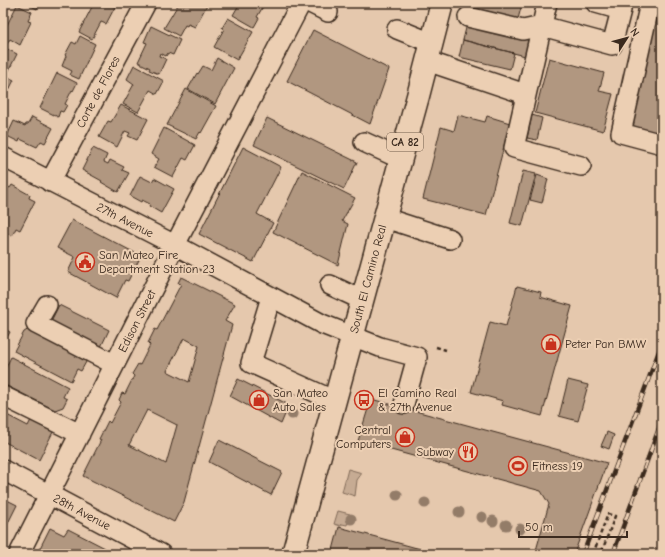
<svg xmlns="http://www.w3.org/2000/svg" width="665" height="557" font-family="'Comic Neue',sans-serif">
<rect width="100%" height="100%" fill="#e5c8ad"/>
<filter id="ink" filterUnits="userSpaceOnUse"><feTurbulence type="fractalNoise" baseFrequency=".025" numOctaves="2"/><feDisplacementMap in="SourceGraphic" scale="8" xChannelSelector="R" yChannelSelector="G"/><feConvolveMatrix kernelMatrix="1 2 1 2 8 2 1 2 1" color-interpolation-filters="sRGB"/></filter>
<g filter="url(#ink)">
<path fill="#c6ab93" stroke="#806a58" d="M348,469L362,473L357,480L355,496L342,492Z
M338,511L350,514L347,525L342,524L341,526L334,524Z"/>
<path fill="#b19780" stroke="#3b2a1e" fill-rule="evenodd" d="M25,3H40L37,9Z
M94,3H107L115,7L106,24L101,22L92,39L79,32Z
M179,3L185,5L186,3H208L195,27L188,24L187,26L185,25L179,36L164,28Z
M240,3H265L257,17L259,18L254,27L233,15Z
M472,3H539L538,8L522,4L518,19L471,7Z
M658,3H662V135L630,127Z
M17,5L32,12L28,21L31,22L20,45L10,39L7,44L3,42V29L5,25H7Z
M228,18L253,32L237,60L214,47L224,29L222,28Z
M467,24L533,41L529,57L463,40Z
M151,26L180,40L173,55L168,53L166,56L160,53L159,56L166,59L159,74L149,70L150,68L138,62L147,43L144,42Z
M313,30L389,69L370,124L287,81Z
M80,36L95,44L79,79L70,75L72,71L62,66L66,56L65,55L72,42L76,44Z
M463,40L514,53L510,69L459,57Z
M3,47L17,54L6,76L14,80L8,92L3,90Z
M217,58L234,68L215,104L188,89L197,73L198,74L203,66L211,70Z
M549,58L604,73L599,91L613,94L603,131L535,113Z
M134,65L164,81L157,94L150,90L138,112L123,104L134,84L127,79Z
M57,73L77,83L73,91L72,90L65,104L67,105L63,112L60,111L58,117L40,108Z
M186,89L216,106L201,133L200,132L196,139L167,125Z
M121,105L148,119L137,140L128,136L130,133L125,131L117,147L99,137L108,121L111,122Z
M458,115L485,122L487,116L510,123L486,215L423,199L441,127L454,131Z
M532,115L542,118L537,140L527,138Z
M32,117L53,128L45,143L41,141L37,147L20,139L19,142L7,136L14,121L25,126L26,124H28Z
M267,118L357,162L344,189L254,145Z
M164,128L195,145L187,160L183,158L173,177L154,167L159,159L151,154Z
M243,147L281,167L257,214L273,223L253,262L199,234Z
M93,148L107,155L104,162L108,164L110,160L124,167L122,170L129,173L118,192L101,182L102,181L82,170Z
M302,171L355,198L342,221L348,224L338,265L273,232Z
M523,171L536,174L522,226L510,223Z
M537,175L548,179L542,203L530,200Z
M140,176L152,182L154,178L174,189L161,213L149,206L150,204L142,200L141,202L130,196Z
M3,184L10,188L12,185L30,195L29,198L35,201L20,230L16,228L12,236L3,231Z
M72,220L141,256L128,281L125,280L116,298L68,272L75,257L57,248Z
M181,277L235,304L225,321L232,325L184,502L174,522L83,476L101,440L99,439L108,421L110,423L121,402L119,400L122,393L125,394L134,376L132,374L138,364L140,365L150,345L148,343L155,329L157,330L181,284L178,283ZM184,338L199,346L189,382L167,371ZM147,410L177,425L166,464L129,445Z
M517,286L541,292L540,297L572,306L542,416L502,405L503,401L471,392L490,322L506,326Z
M59,305L109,330L100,349L50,323Z
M3,328L10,332L3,345Z
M29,329L83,356L86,362L81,371L77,369L71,381L14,351L24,332Z
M11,357L68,387L63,397L67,399L63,407L55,410L3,384V373Z
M238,379L289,405L281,424L230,396Z
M568,380L588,385L578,421L559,416Z
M371,399L607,463L574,554H535L549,504L541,491L358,441Z
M3,413L28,426L33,416L55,428L39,460L3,441Z
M607,432L614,435L609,449L601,446Z
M219,440L282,472L271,495L209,462Z
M3,498L17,505L3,533Z
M339,527L439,554H332Z
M50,528L64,535L68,529L105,548L102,554H37Z"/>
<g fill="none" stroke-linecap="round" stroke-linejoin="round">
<g stroke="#3b2a1e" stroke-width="22">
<path id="minor" d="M310,3L328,12
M547,3L514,148L581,166
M650,3L621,133L662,144
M468,17L523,30L542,26L612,45L621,10L596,3
M397,29L432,43
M427,61L525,94
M364,142L401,159
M3,157L175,245L322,324L380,347L417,357L404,404
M50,182L146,3
M385,218L450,239
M330,285L362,300
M271,297L251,363L335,401
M47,305L36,324L114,364
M3,396L80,434
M3,470L161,554
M19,554L175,245L301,3"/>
</g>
<g stroke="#3b2a1e" stroke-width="25">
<path id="major" d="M293,554L418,96L442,3"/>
</g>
<path stroke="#3b2a1e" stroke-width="2.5" stroke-dasharray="4 3" stroke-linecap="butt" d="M436,347L446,350
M593,554L608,514L615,516L601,554"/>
<use href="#minor" stroke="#eccfb3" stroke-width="19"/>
<use href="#major" stroke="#eccfb3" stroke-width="22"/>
<g stroke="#3b2a1e" stroke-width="4.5">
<path id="rail" d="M583,554L662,343
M613,554L662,420"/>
</g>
<use href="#rail" stroke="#eccfb3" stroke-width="3" stroke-dasharray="9" stroke-linecap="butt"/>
</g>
<g fill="#937c68">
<circle cx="292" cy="414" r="5.5"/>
<circle cx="397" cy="495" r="5.5"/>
<circle cx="425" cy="503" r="5.5"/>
<circle cx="459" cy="512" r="5.5"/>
<circle cx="482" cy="517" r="5.5"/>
<circle cx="351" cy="519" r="5.5"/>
<circle cx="493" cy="521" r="5.5"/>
<circle cx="506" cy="525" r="5.5"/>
<circle cx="520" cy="529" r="5.5"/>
</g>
</g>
<defs>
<g id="civic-ring" transform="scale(1)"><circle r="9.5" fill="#eccfb3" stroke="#c8321e" stroke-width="1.5"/><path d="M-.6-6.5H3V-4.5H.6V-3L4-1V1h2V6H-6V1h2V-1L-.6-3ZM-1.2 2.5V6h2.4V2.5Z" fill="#c8321e"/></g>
<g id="shop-ring" transform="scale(1)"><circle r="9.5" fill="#eccfb3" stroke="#c8321e" stroke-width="1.5"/><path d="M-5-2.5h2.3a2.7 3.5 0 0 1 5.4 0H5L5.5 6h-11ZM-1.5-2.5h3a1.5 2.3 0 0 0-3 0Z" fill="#c8321e"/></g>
<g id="bus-ring" transform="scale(1)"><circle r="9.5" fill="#eccfb3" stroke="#c8321e" stroke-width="1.5"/><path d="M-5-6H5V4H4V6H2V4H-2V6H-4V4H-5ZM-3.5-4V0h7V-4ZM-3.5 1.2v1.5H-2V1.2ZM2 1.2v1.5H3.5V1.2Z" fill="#c8321e"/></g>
<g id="restaurant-ring" transform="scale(1)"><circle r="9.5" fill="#eccfb3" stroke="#c8321e" stroke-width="1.5"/><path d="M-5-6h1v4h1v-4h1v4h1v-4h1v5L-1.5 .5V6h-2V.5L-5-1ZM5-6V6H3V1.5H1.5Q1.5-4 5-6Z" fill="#c8321e"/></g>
<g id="stadium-ring" transform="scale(1)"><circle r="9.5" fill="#eccfb3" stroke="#c8321e" stroke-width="1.5"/><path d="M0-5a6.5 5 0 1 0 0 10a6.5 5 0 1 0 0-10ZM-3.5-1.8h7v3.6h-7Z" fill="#c8321e"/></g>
</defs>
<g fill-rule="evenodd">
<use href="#civic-ring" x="85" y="262"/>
<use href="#shop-ring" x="551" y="344"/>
<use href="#shop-ring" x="259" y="400"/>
<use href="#bus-ring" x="364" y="400"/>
<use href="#shop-ring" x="405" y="437"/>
<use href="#restaurant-ring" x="468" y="452"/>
<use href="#stadium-ring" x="518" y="466"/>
</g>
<g text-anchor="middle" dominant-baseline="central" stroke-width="4" stroke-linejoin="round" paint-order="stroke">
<rect fill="#eccfb3" stroke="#705c4b" stroke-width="1" x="387" y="133" width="36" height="18" rx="3"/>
<g font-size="11" font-weight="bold" fill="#3b2a1e">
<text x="405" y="142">CA 82</text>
</g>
<g font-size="12" fill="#3b2a1e" stroke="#eccfb3">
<text transform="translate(98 92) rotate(-62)">Corte de Flores</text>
<text transform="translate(125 220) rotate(27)">27th Avenue</text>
<text transform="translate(368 279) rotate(-75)">South El Camino Real</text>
<text transform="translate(137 321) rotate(-63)">Edison Street</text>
<text transform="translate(82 512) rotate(28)">28th Avenue</text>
</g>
<g font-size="12" fill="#3b2a1e" stroke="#eccfb3" text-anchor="start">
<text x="99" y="255">San Mateo Fire<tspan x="99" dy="14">Department Station 23</tspan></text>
<text x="565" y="344">Peter Pan BMW</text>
<text x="273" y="393">San Mateo<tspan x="273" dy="14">Auto Sales</tspan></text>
<text x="378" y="393">El Camino Real<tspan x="378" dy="14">&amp; 27th Avenue</tspan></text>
<text x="391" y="430" text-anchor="end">Central<tspan x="391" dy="14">Computers</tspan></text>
<text x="454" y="452" text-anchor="end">Subway</text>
<text x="532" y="466">Fitness 19</text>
</g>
</g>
<rect width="665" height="557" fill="none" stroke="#eccfb3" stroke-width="16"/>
<rect x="8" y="8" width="649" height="541" fill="none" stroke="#3b2a1e" stroke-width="1.5" filter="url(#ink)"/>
<g transform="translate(627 38) rotate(54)" stroke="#eccfb3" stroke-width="3" paint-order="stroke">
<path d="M0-3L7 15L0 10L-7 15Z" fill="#3b2a1e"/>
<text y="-6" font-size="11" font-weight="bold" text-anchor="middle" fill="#3b2a1e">N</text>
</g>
<path d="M519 531v6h108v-6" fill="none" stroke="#3b2a1e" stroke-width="2"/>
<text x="525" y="531" font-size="12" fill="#3b2a1e" stroke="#eccfb3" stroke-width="3" paint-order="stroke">50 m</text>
</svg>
